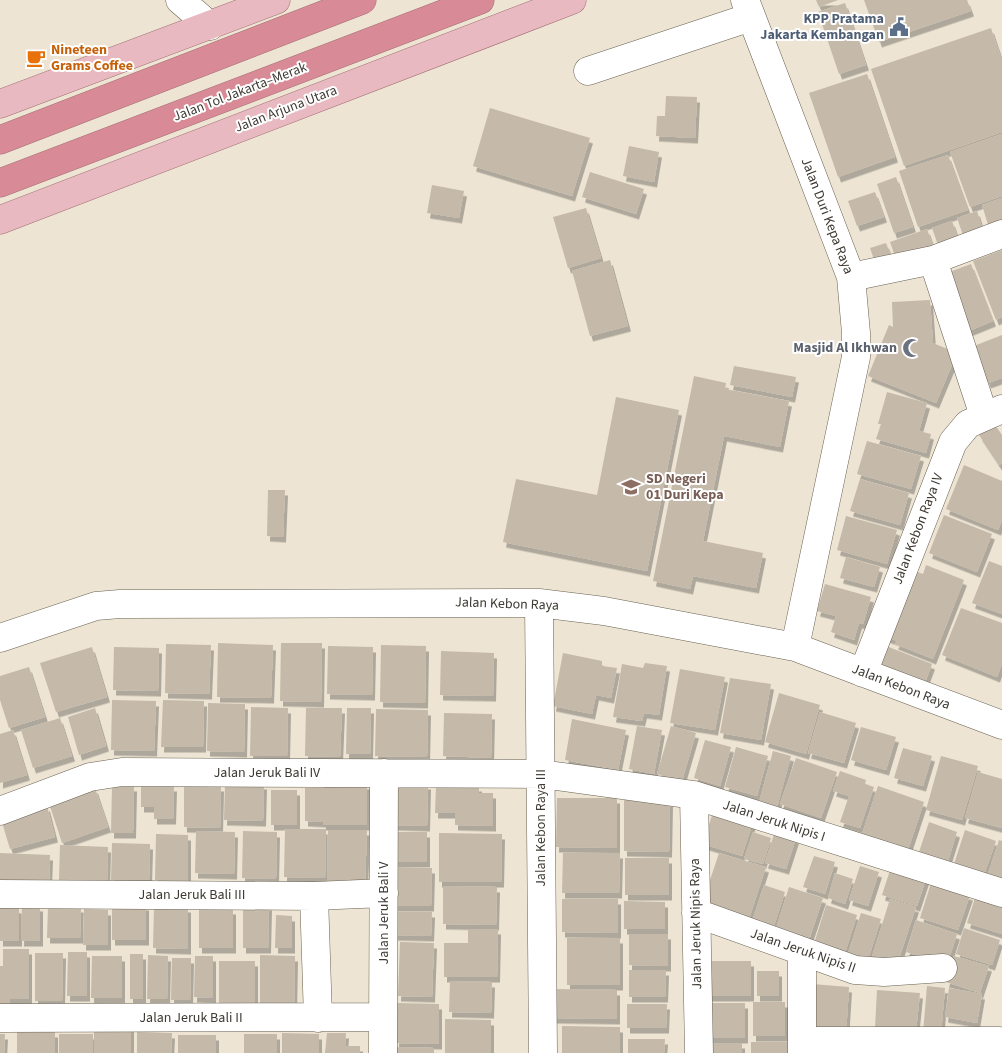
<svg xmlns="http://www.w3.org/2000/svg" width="1002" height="1053" font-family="'Source Sans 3',sans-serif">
<defs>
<filter id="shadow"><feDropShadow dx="3" dy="5.5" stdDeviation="0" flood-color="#0004"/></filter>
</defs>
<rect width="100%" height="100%" fill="#ede4d3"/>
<path fill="#c5b9aa" filter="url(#shadow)" d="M816,0H838L819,7Z
M864,0H967L971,11L879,42Z
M845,3L866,65L839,74L818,12Z
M991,28L1002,61V132L904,166L871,69Z
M867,74L895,157L838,177L809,93Z
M666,96L697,97L695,138L656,136L657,116H665Z
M490,108L590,138L572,196L473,166Z
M1002,134V196L970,207L950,152Z
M629,146L659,152L654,182L623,176Z
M948,155L968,210L918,227L899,171Z
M590,172L644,189L636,214L582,197Z
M896,177L913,227L894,233L877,184Z
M432,185L464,191L459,218L427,213Z
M875,192L884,217L857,226L848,201Z
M1002,198V223L989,228L982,205Z
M586,208L601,258L568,268L553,217Z
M977,211L983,231L964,238L957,218Z
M952,221L959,241L939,248L932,228Z
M927,229L934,249L897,262L890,242Z
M886,243L893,262L877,268L870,248Z
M1002,250V317L996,320L973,261Z
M610,260L628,326L590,336L572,271Z
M971,264L993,321L966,332L944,274Z
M930,300L933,343L957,353L936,403L868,376L889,325L893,327L892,302Z
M1002,335V378L988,383L974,346Z
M734,366L796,377L792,397L730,385Z
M694,376L726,383L725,389L789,401L780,447L724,436L703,541L763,553L756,588L693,576L690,589L653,581Z
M887,392L927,403L919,431L931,434L926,453L876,439L881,424H878Z
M616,397L679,410L647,571L503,542L516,479L597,495Z
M995,425L1002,435V463L999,465L979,435Z
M867,441L921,456L911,489L857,474Z
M964,465L1002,481V520L998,530L946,509Z
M860,479L909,493L900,525L850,511Z
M268,490H285L283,537L267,536Z
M944,515L992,534L977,572L929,553Z
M846,516L897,530L887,564L837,550Z
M846,557L880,567L874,587L840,578Z
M989,561L1002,566V614L972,603Z
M926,565L964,580L933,659L895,644L897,641L883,636L909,569L923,574Z
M825,584L871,597L863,624L859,623L854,640L831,632L836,616L817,611Z
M961,608L1002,623V663L997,677L942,655Z
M218,643L273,645L271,698L217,697Z
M281,643H322L321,702L280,701Z
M166,644L211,645L209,694L165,693Z
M881,644L932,664L923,688L872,669Z
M381,645L426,646L425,703L380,702Z
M328,646L373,647L372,695L327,694Z
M92,647L107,697L56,712L40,663Z
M114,647L159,648L158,691L113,690Z
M441,651L494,653L493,696L440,695Z
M563,653L602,661V666L617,668L611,698L596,695L592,714L553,706Z
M645,663L667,666L659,715L644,713L642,721L613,717L622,664L643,668Z
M29,667L45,717L9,728L0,700V676Z
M680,669L725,677L715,730L670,723Z
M730,678L771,684L761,740L720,733Z
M779,693L820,705L806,754L765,742Z
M112,700L156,701L154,751L111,750Z
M163,700L204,701L203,747H161Z
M208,703L245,704L244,752L207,751Z
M251,707L288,708L287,756H250Z
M95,708L106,746L79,755L68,717Z
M306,708H342L340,757L305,756Z
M347,708H371L370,754H346Z
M376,709L428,710L427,757L375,756Z
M820,712L856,723L844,763L808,753Z
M444,713L492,714L491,758L443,756Z
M60,718L72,756L33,768L21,730Z
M572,719L626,730L618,770L565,760Z
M637,726L662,730L654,774L629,769Z
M671,726L696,733L682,781L657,774Z
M861,727L896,737L886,770L851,760Z
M13,730L27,775L0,783V734Z
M705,740L731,747L720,786L694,778Z
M736,747L768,756L757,796L725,787Z
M903,748L932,756L923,786L894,778Z
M773,751L791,756L776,811L758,806Z
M941,756L978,766L962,820L926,810Z
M796,758L837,772L821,818L780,804Z
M840,771L866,780L865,784L874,787L860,828L840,822L849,796L833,791Z
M978,772L1002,779V828L965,818Z
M225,783L264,784L263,821L224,820Z
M324,783L367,784V825H323V822L305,821V788H324Z
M395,784H428L427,826L394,825Z
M112,785L134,786L133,833H111Z
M141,786H174L173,819H154V807H141Z
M184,786H221L220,828L184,827Z
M436,786H479V793H493V826L455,825V813H435Z
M878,786L924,802L908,850L862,834Z
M95,788L108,827L62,843L49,803Z
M271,790H297V825H271Z
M557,798H617V848L556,847Z
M624,800L670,801L669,852L624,851Z
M47,806L55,837L10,849L1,819Z
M714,809L753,822L742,856L703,844Z
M929,822L957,832L947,864L918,855Z
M285,829H326L325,878L284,877Z
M328,830H367L365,884L327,883Z
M965,830L996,841L984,875L954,864Z
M196,831L235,832L234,874L195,873Z
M243,831L277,832L276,879L242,878Z
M775,831L796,838L786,869L765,863Z
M390,832H427V862H389Z
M753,832L771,838L763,864L744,859Z
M439,833L502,834L501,882H439Z
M156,834L188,835V881L155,880Z
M999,840L1002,841V885L986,880Z
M112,843L150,844L149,880H111Z
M60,845L108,847L107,882L59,880Z
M0,853L50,855L49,882L0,880Z
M563,853H620L619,893H562Z
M719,853L766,867L747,925L700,910Z
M814,856L835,862L825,894L803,887Z
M625,858H669V895H625Z
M892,864L927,876L917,906L882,895Z
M860,866L879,872L868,906L849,900Z
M391,867L432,868L431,906H390Z
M835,873L853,879L845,904L828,898Z
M931,883L970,895L958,930L920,918Z
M764,885L785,892L771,935L750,928Z
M443,886L497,887L496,925L443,924Z
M789,887L823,898L806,949L773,938Z
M976,895L1002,903V934L967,923Z
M562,899H618V933L562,932Z
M890,899L916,907L895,971L870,963Z
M624,901L665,902V929H624Z
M112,904L146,905V940H112Z
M22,905L40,906V941H21Z
M243,905H269L268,948H243Z
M826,905L857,915L844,956L813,947Z
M154,906L188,907V949L153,948Z
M0,907L19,908V941H0Z
M48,907H81L80,938H47Z
M84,909L108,910V945H83Z
M199,909H233V948H199Z
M390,912H432L431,936L390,935Z
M861,913L881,919L865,969L845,963Z
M276,915L292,916V948H275Z
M916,920L957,934L947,965L906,952Z
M964,928L1000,940L992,965L956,954Z
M468,929H498L497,977H444V943H468Z
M629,934H668V966L629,965Z
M567,938H620V985H567Z
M400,942L434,943L432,997L398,996Z
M3,949H29V999H10V1006H0V966H3Z
M68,952H87V996H67Z
M35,953H63L62,1001H35Z
M130,954H143V999H130Z
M148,955L168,956L167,999H147Z
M260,955L295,956L294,1008H260Z
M92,956H122V998H91Z
M195,956H213V998L194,997Z
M954,956L989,966L980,993L946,982Z
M172,958H191L190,1000H171Z
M219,961H255V1005H219Z
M702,961H751V996H702Z
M629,970H666L665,997H629Z
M757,971H779V996H757Z
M450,981L492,982L491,1013L449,1012Z
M812,984L849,987L846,1034L808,1031Z
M927,986L945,988L941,1034L923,1033Z
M949,988L982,994L977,1023L945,1017Z
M554,989L617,990V1019L554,1018Z
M877,990L920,993L916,1031L875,1028Z
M753,1002H785V1036H753Z
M397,1003L439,1004V1044L396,1043Z
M704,1003H745V1038H704Z
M627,1004H667L666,1028H627Z
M445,1019L491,1020V1053H445Z
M94,1026H131V1053H94Z
M562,1026L620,1027V1053H562Z
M17,1032H55V1053H17Z
M137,1032L172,1033L171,1053H137Z
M282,1033L319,1034V1053H282Z
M327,1033H346L345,1046H360V1053H325Z
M0,1034H5L4,1053H0Z
M59,1034H93V1053H59Z
M244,1034H277V1053H244Z
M178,1035H216V1053H178Z
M628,1039H665L664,1053H628Z
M751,1042H788V1053H751Z
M704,1043H742V1053H704Z
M390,1047L434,1048V1053H390Z"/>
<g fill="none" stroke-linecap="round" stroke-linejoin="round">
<g stroke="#696152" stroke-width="29">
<path id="minor" d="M180,0L210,26
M745,0L851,277L856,333V357L795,647
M588,71L751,17
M933,260L984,416
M851,277L933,260L1002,234
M539,603L543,1053
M0,638L96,606L120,604L539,603L604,611L795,647L1002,725
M863,673L953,442L968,424L1002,409
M694,795L699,1053
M0,811L90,777L122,772L541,774L694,795L1002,893
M0,894L314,896L384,893
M314,896L318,1018
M696,913L855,970L884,972L943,968
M0,1018L383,1017
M802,1041H999
M383,1053L384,773
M802,1053V952"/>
</g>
<g stroke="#a26e73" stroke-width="29">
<path id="major" d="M0,104L276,0
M0,220L572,0"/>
</g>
<g stroke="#a26e73" stroke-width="29">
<path id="highway" d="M0,140L362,0
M0,183L480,0"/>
</g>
<use href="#minor" stroke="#fff" stroke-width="28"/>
<use href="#major" stroke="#e8b9c0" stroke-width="28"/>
<use href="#highway" stroke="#d88a96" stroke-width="28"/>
</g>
<defs>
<g id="civic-bare" transform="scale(1.5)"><path d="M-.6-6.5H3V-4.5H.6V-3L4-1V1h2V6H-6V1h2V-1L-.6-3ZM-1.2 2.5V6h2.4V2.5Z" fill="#5c6f8a" stroke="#fff" stroke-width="2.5" paint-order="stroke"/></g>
<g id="cafe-bare" transform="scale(1.5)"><path d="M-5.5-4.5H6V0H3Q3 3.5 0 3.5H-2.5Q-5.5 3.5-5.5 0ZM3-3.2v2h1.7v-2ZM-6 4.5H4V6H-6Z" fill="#e8710a" stroke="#fff" stroke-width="2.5" paint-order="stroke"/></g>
<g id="mosque-bare" transform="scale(1.5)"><path d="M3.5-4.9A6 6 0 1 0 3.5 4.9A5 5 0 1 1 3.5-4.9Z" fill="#6b7280" stroke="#fff" stroke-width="2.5" paint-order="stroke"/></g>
<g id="school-bare" transform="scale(1.5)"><path d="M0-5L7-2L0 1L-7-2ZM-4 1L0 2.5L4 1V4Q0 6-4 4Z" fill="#8d6e63" stroke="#fff" stroke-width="2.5" paint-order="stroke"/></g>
</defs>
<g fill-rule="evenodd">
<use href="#civic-bare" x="899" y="27"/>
<use href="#cafe-bare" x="36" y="58"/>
<use href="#mosque-bare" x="912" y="348"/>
<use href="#school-bare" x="631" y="487"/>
</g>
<g text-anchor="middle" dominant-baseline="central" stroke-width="4" stroke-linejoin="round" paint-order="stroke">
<g font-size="14" font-weight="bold" fill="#4e5e75" stroke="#fff" text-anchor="end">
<text x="884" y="19">KPP Pratama<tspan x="884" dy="16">Jakarta Kembangan</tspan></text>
</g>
<g font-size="14" font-weight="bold" fill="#c56008" stroke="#fff" text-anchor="start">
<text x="51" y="50">Nineteen<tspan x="51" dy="16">Grams Coffee</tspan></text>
</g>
<g font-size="14" fill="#3e3a33" stroke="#fff">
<text transform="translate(240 92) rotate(-21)">Jalan Tol Jakarta–Merak</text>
<text transform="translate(286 109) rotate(-21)">Jalan Arjuna Utara</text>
<text transform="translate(827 216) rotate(69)">Jalan Duri Kepa Raya</text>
<text transform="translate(918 529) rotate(-69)">Jalan Kebon Raya IV</text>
<text transform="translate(507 604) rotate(2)">Jalan Kebon Raya</text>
<text transform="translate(901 687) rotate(21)">Jalan Kebon Raya</text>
<text x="267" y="773">Jalan Jeruk Bali IV</text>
<text transform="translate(774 821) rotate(18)">Jalan Jeruk Nipis I</text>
<text transform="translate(541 828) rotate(-90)">Jalan Kebon Raya III</text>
<text x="192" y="895">Jalan Jeruk Bali III</text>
<text transform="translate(384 913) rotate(-90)">Jalan Jeruk Bali V</text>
<text transform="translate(696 924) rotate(-91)">Jalan Jeruk Nipis Raya</text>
<text transform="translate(803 951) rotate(19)">Jalan Jeruk Nipis II</text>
<text x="191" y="1018">Jalan Jeruk Bali II</text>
</g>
<g font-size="14" font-weight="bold" fill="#5b616d" stroke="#fff" text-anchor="end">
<text x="897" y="348">Masjid Al Ikhwan</text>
</g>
<g font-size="14" font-weight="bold" fill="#785e54" stroke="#fff" text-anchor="start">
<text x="646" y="479">SD Negeri<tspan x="646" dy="16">01 Duri Kepa</tspan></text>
</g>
</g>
</svg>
